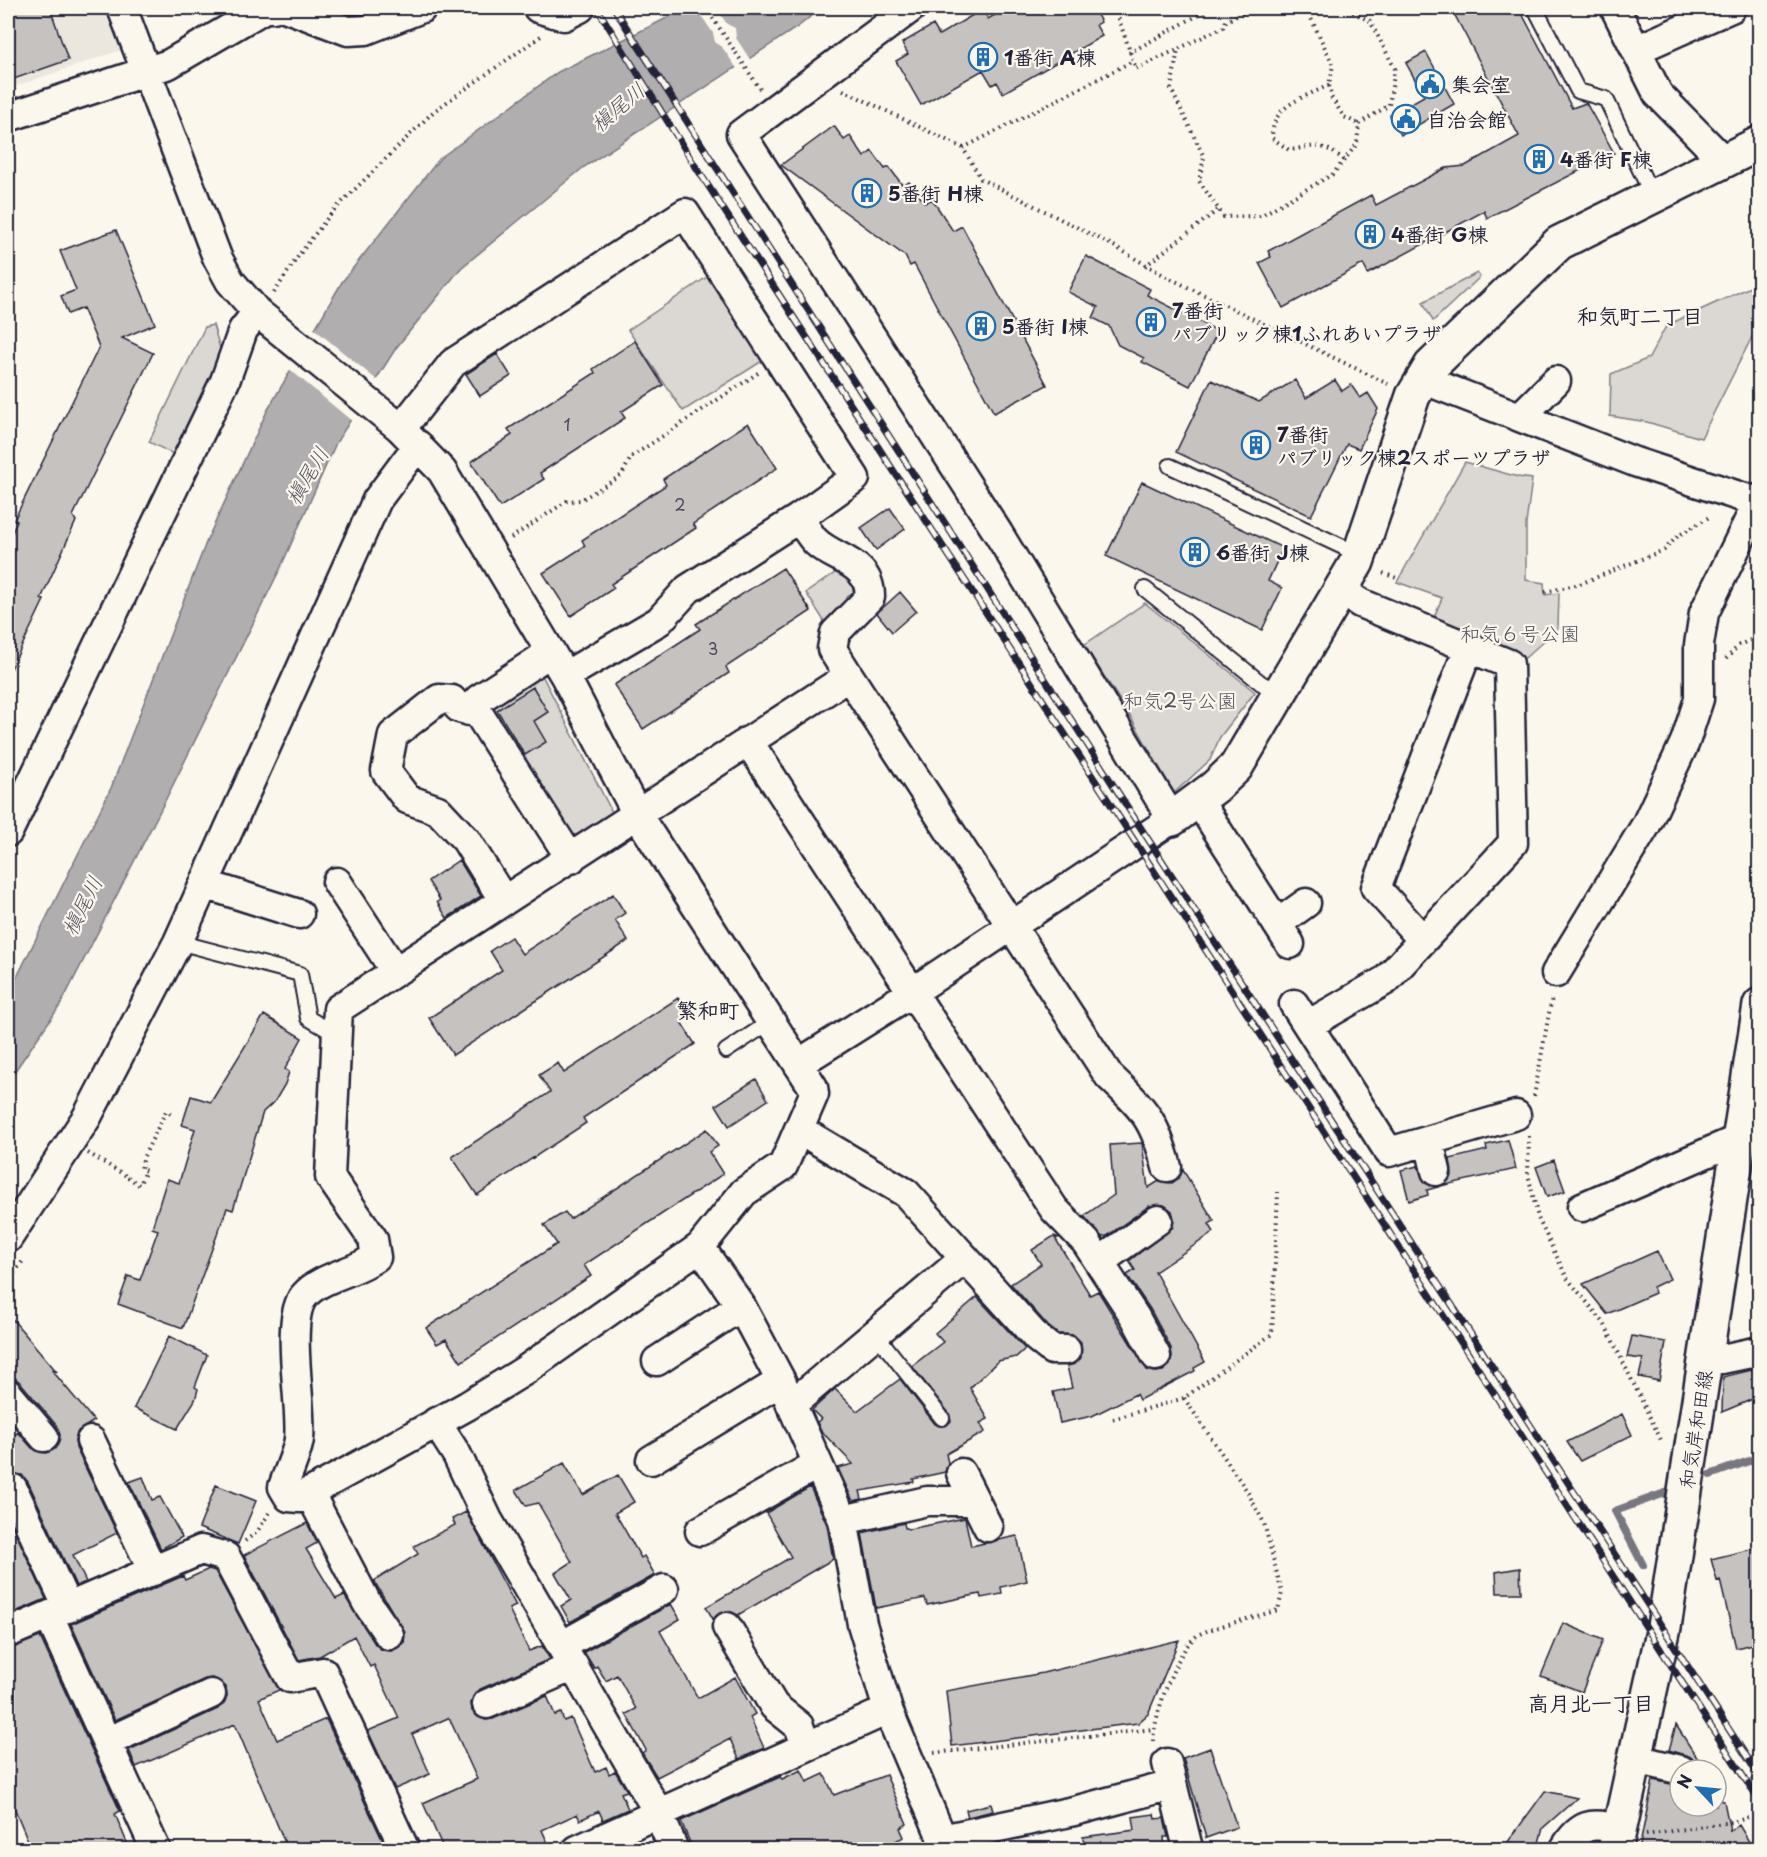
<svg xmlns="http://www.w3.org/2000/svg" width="1767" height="1857" font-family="'Playpen Sans','Klee One',sans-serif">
<rect width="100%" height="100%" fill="#fbf7ec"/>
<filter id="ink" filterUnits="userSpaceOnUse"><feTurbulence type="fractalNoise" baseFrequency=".0167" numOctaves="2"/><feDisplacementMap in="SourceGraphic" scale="12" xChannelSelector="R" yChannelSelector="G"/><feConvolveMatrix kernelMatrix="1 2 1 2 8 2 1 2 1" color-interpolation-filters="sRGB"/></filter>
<g filter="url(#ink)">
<path fill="#ebe7df" d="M8,8H107L121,50L8,89Z"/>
<path fill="#dbd8d3" stroke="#7e7d87" stroke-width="1.5" d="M713,273L767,358L683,411L628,330Z
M1477,273L1480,277L1433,321L1423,302Z
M1759,283V323L1701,438L1647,422L1610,416L1611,374L1649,358L1665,328L1674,322Z
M213,325L222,355L181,458L149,442L205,327Z
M1465,462L1518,477L1532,479L1526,524V580L1544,583L1545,595L1559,593L1558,628L1525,658L1433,620L1442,598L1397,582Z
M842,568L860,589L828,627L806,593Z
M1145,603L1255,692L1220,737L1210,760L1174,793L1130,716L1084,645Z
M534,676L543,677L615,818L579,842L569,840L487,714L489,702Z"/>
<path fill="#b1aeb0" stroke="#787681" stroke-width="1.5" d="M687,8H821L799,26L584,167L461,268L396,348L336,443L280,569L164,803L61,1004L8,1081V995L111,788L207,540L267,411L342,282L440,158L558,72Z"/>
<path fill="#fbf7ec" d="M696,8H716L727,24L735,28L736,38L751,61L738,70L722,47L715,42L713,33Z
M312,327L378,381L353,422L288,368Z"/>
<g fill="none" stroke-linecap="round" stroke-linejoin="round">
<path stroke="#787681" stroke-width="8" d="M1710,1475L1760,1457
M1643,1565L1615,1511L1665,1493"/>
<path stroke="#b1aeb0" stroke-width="26" d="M331,8L361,18L384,13"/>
</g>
<path fill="#c6c2c0" stroke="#22223b" stroke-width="1.5" d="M18,8H50L68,60L8,81V11Z
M1007,8H1093L1101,22L1096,25L1102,36L1003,93L997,82L992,85L983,70L921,105L896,61L908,54L902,43L933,25L939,35L983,9L988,19Z
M1451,8H1519L1572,108L1586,103L1614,153L1487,218L1484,211L1368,274L1363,264L1283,308L1259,263L1271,257L1268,251L1371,195L1376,205L1446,168L1465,166L1519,136Z
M1426,52L1454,104L1401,135L1390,115L1424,96L1406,63Z
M834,126L844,140L850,136L864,157L872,151L885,169L889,167L903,186L909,182L925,203L932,199L953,231L962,226L1047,385L994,413L914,264L910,266L905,256L781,165Z
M116,230L155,324L122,338L153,353L73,516L76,521L41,599L44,600L8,675V542L17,521L14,520L99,347L83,308L68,314L61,296L76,290L60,251Z
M1086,256L1150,289L1147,295L1218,331L1190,386L1142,362L1144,358L1118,345L1109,326L1093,318L1098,307L1068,292Z
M635,341L663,385L621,412L625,418L540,473L544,479L500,507L471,462L512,435L508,429L595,373L593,369Z
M497,354L511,376L480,396L466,374Z
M1211,380L1259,402L1295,380L1306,398L1335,380L1342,391L1351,385L1360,398L1368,393L1378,409L1359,449L1347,444L1311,516L1176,452Z
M748,423L777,468L693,524L696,528L611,584L614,588L571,616L543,573L585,546L582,540L666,485L663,479Z
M1142,482L1283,548L1268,581L1282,588L1262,630L1106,556Z
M890,508L905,529L876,550L861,528Z
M783,568L811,611L726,667L729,673L643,729L614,685L700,629L696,624Z
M900,592L916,611L892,632L877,613Z
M533,687L548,712L534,721L546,742L525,755L497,710Z
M459,860L481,896L447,918L437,902L440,900L428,881Z
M613,894L625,913L615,920L628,941L453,1055L429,1018L502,970L490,951L511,937L522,954Z
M678,998L690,1016L681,1022L695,1044L583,1118L586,1123L477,1195L452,1157L550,1092L539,1075L558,1063L564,1073Z
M264,1015L302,1038L285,1069L289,1072L285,1084L275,1101L263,1112L233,1210L227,1208L183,1328L118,1304L128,1276L140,1280L158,1230L152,1228L167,1179L179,1183L195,1129L182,1125L191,1096L211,1102Z
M756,1079L768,1100L729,1126L716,1105Z
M707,1129L718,1146L709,1152L723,1174L584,1265L591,1276L461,1362L446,1339L437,1344L426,1328L557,1244L544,1225L565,1212L570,1219Z
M1508,1140L1516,1169L1441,1186L1452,1176L1450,1159L1487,1150L1486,1145Z
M1142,1143L1148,1188L1159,1181L1172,1183L1179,1178L1183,1170L1214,1221L1209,1224L1214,1232L1155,1272L1205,1362L1194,1368L1195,1371L1139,1400L1136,1394L1092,1416L1060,1423L1053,1392L1072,1388L1067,1366L1075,1364L1081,1358V1342L1074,1335L1058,1334L1048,1326L1011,1284L1041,1264L1032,1250L1054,1236L1059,1238H1055L1090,1295L1098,1291L1147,1370L1155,1372L1163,1371L1170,1365L1172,1357L1171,1348L1150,1309L1127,1275L1135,1270L1129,1261L1173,1227L1174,1219L1172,1211L1164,1205L1149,1206L1107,1236L1102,1237L1084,1216L1114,1195L1110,1145Z
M1554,1160L1565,1191L1547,1197L1536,1167Z
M1418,1166L1424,1183L1438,1187L1427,1190L1428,1195L1409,1201L1401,1170Z
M1657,1251L1670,1279L1653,1287L1655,1293L1607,1314L1583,1284Z
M977,1297L1025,1349L1016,1357L998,1361L970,1388L988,1419L980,1423L985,1432L946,1454L948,1463L945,1472L913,1479L914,1482L860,1491L862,1499L853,1501L838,1468L853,1464L821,1431L817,1422L821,1419L812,1410L835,1389L857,1411L900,1379L935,1424L939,1426L947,1425L951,1421L949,1413L912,1366L943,1342L935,1333Z
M8,1314L57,1372L51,1369L94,1421L78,1431L75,1439L76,1448L117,1533L73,1555L86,1582L76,1586L28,1482L22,1475L8,1474V1441L18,1432L32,1448L46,1453L55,1449L60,1435L57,1426L21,1383L8,1372Z
M169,1336L207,1355L195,1387L198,1389L195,1400L177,1429L134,1408Z
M1632,1336L1666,1342L1659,1381L1639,1377L1643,1359L1627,1357Z
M1760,1368V1396L1722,1412L1723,1377Z
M1622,1414L1632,1435L1580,1461L1567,1442Z
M564,1463L583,1495L618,1475L634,1502L615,1513L641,1558L644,1556L655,1575L570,1622L561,1606L571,1600L555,1573L572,1562L538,1503L526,1506L516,1490Z
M143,1477L152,1500L160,1497L182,1537L161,1549L129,1482Z
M216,1485L256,1501L238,1544L199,1528Z
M810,1487L827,1525L833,1559L738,1615L726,1611L713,1619L706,1607L791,1557L766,1513Z
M466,1512L516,1606L509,1609L529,1651L542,1646L550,1659L480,1689L471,1702L472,1711L485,1720L493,1719L547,1696L555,1715L561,1713L564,1721L571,1718L595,1772L606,1767L609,1774L615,1771L627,1791L621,1793L628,1809L603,1820L599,1811L580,1820L577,1814L542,1830L551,1850H444L423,1803L477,1779L450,1720L448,1718L412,1734L430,1774L395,1789L368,1731L399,1718L374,1665L370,1667L354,1636L320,1656L299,1660L244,1555L307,1523L317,1543L306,1549L336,1599L344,1595L375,1644L382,1650L391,1651L404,1643L405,1633L374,1581L418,1554L414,1546L455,1525L452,1519Z
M8,1516L46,1599L8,1615Z
M965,1518L971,1546L1017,1536L1027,1581L1001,1587L1002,1594L981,1598L980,1594L927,1605L925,1598L876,1608L862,1533L904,1523L905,1528L909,1529Z
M1760,1547V1642L1736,1648L1720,1580L1717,1581L1711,1559Z
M1520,1568L1521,1593H1497L1496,1572Z
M209,1569L215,1571L279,1690L259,1699L277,1740L326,1719L387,1850H357L354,1842L337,1850H288L235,1724L136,1767L129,1750L218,1709L227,1696L226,1687L213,1678L205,1679L115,1720L71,1624L183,1576L185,1580Z
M671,1604L680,1619L660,1631L698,1698L735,1677L755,1714L750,1717L764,1748L739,1759L730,1739L657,1777L642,1753L646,1750L626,1714L636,1709L617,1675L606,1681L597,1666L594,1668L584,1652Z
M1563,1623L1603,1640L1582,1692L1541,1676Z
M40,1637L120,1811L115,1814L130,1850H32L8,1793V1649Z
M1179,1640L1148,1714L1138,1723L952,1746L946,1691L1043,1673Z
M1676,1725L1705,1770H1697L1692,1758L1669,1750Z
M1210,1748L1237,1827L1206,1838L1183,1758Z
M801,1770L807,1782L824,1774L834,1795L886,1775L907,1824L900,1828L904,1837L876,1850H693L681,1821L780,1777L782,1779Z
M1653,1780L1680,1786V1806H1716V1789L1721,1801H1724L1730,1831L1739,1825L1754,1850H1639Z
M1545,1791L1577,1798L1543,1828L1537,1850H1502Z
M991,1804L993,1811L968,1817L966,1810Z
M1154,1814L1155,1819L1164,1818L1168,1837H1164L1165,1850H1084L1083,1837L1135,1830L1133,1817Z"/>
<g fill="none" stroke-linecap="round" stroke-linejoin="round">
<g stroke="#22223b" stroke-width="18">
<path id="lane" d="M1535,8L1578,91L1606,99L1653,197
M1170,466L1360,555
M1145,589L1261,683L1278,692
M178,942L300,974L308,1018L325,1028L337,1030
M726,1051L770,1022
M875,1333L942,1418"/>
</g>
<g stroke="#22223b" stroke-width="33">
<path id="street" d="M122,8L217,257L230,281L257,312L399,427L442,471L565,676L638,816L813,1087L814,1094L783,1166L744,1192L700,1247L524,1371L467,1406L300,1498L289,1497L283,1487C288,1472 297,1454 299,1439C303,1407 284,1320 304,1296C321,1276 355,1273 376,1257L373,1239L330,1177L338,1009L849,676L832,649L835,633L870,597C870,561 835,560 816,542C809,535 804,525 799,518
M287,8L348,31L366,30L422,8
M538,8L564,16L580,8
M1615,8L1658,94L1724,161
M1636,50L1731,8
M8,117L169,64L265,8H273
M1422,379L1635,462L1757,502
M1520,417L1556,381
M401,429L453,363L685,213L855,478L799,518L688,589L659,621L565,676
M849,676L1109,1076C1145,1110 1154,1119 1167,1167
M469,711L479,699L551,652
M748,741L1054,1209L1086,1242L1099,1262L1158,1220
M1198,800L1290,944
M8,832L225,381L243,330L257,312
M337,882L395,971
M204,884L299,914
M504,901L466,840L438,810L407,799L386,771L393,735L439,699L452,700L459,708L478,713L571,859
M1277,924L1306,903
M1423,940L1376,888L1469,647
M1556,973L1646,825L1685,742L1699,699V645L1704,613L1760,498
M1294,1004L1389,1152L1516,1115
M1308,1025L1386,980L1513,843L1509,664L1360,603L1341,590
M798,1064L911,993L1172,819L998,533L741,134L911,8
M800,1130L906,1193L1037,1338L1052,1350H1066
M1429,1141L1436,1171
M1582,1207L1741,1138
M8,1238L87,1117L178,942L377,500L418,445
M700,1247L741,1306L781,1381L843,1520L862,1624L888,1710L947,1850
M1099,1262L1135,1317L1156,1356
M1706,1357L1722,1359L1760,1351
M657,1361L741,1306
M8,1394L44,1437
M791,1405L965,1258
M436,1422L457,1455L488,1520L658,1812L674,1850
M91,1441L153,1571
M651,1460L781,1381
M961,1473L975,1501
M13,1489L68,1608
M309,1492L367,1603L389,1635
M843,1520L927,1501H975L988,1527
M700,1531L816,1465
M49,1616L156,1850
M727,1627L774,1706L799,1726L806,1746
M8,1633L201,1550L226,1557L290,1678L323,1672L405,1850
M563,1645L664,1589
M487,1704L574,1666
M107,1742L211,1694
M1636,1759L1681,1770
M1167,1763L1188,1848
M942,1839L1074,1811L1172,1785
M577,1850L888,1710
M1564,1850C1579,1824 1592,1821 1619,1830"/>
</g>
<g stroke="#22223b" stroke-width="38">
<path id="secondary" d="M1172,819L1215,787L1236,767L1357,562L1413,396L1431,366L1559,243L1760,143
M1615,1850L1664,1627L1760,1005"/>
</g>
<path stroke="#22223b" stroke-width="4" stroke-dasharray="1.5 4.5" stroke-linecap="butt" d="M706,8L760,89
M1109,8L1117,14
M1129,8L1117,14L1136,69L1178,49
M1253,8L1226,21L1223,27L1178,49L1171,89L1204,157L1199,181L1224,217L1260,216L1333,174L1357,144L1359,124L1389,105L1395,69L1370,21L1344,8
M1309,8L1308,12L1333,65L1329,85L1331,97L1344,117L1359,124
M1129,53L1202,13L1206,8
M1329,85C1302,99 1272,104 1272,138L1289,150C1316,146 1322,142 1344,160
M843,90L963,148L981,179L1112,245L1167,277L1388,384
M963,148L1133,61
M1145,266L1218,210
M274,293L299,255L333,211L434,111L541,36
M511,538L567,501L581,500L622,475L631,457L758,373
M1383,573L1399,579
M1545,592L1580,584L1664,550L1678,536L1711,516
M1726,659L1739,645L1760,636
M1534,1096L1552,997
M1529,1136L1528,1174L1538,1218L1567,1278L1604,1323L1662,1442
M128,1177L139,1185L146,1171L141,1169L144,1156L166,1111L171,1114
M8,1283L24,1259
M1113,1419L1184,1398L1272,1334L1278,1192
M245,1541L257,1532L269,1513
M1153,1741C1154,1717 1176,1649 1198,1635C1212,1627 1260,1616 1278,1610L1282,1593L1264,1523L1247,1491L1184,1398
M934,1753L1154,1729
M1646,1835L1737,1821L1760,1814"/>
<use href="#lane" stroke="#fbf7ec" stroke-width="14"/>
<use href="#street" stroke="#fbf7ec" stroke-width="28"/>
<use href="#secondary" stroke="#fbf7ec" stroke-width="33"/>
<g stroke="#22223b" stroke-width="7">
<path id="rail" d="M597,8L694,164L1760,1802
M614,8L1146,836L1760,1777"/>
</g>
<use href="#rail" stroke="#fbf7ec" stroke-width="4.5" stroke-dasharray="14" stroke-linecap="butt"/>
<path stroke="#22223b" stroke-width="4" stroke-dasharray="1.5 4.5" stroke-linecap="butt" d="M88,1153L128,1177"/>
</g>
</g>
<defs>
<g id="building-ring" transform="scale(1.5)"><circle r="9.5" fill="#fbf7ec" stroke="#1f6fb2" stroke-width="1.5"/><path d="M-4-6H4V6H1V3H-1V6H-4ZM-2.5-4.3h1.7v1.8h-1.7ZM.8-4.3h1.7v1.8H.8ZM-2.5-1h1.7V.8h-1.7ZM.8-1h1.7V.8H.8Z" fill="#1f6fb2"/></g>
<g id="civic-ring" transform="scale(1.5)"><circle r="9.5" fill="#fbf7ec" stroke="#1f6fb2" stroke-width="1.5"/><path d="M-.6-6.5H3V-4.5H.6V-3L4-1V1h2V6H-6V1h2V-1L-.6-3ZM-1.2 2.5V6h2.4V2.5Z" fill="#1f6fb2"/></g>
</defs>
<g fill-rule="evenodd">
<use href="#building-ring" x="983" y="57"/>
<use href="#civic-ring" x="1430" y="84"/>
<use href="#civic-ring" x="1406" y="119"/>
<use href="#building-ring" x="1539" y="159"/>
<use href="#building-ring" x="867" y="193"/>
<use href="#building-ring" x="1370" y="234"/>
<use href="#building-ring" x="1151" y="322"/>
<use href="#building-ring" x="981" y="326"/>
<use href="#building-ring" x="1256" y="445"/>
<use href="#building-ring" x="1195" y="552"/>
</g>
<g text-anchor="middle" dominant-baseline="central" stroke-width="4.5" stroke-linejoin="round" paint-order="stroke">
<g font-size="16" fill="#4b4a5c">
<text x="567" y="424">1</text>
<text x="680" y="504">2</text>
<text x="713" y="648">3</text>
</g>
<g font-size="20" font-weight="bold" fill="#22223b" stroke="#fbf7ec" text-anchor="start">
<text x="1004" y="57">1番街 A棟</text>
<text x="1451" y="84">集会室</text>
<text x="1427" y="119">自治会館</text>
<text x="1560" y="159">4番街 F棟</text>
<text x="888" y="193">5番街 H棟</text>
<text x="1391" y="234">4番街 G棟</text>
<text x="1172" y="310">7番街<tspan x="1172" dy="23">パブリック棟1ふれあいプラザ</tspan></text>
<text x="1002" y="326">5番街 I棟</text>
<text x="1277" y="434">7番街<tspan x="1277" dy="23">パブリック棟2スポーツプラザ</tspan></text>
<text x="1216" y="552">6番街 J棟</text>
</g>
<g font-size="20" fill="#505061" stroke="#fbf7ec">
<text x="1520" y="633">和気６号公園</text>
<text x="1180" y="700">和気2号公園</text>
</g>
<g font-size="20" fill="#22223b" stroke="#fbf7ec">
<text transform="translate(1695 1429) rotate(-81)">和気岸和田線</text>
</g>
<g font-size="21" font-style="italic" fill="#545364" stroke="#fbf7ec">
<text transform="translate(617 106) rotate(-40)">槇尾川</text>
<text transform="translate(306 475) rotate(-59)">槇尾川</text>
<text transform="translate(81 905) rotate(-63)">槇尾川</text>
</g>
<g font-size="21" font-weight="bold" fill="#22223b" stroke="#fbf7ec">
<text x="1640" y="315">和気町二丁目</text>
<text x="708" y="1009">繁和町</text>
<text x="1591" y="1702">高月北一丁目</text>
</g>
</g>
<rect width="1767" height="1857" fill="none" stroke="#fbf7ec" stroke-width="30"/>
<rect x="15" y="15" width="1737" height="1827" fill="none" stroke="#22223b" stroke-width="2" filter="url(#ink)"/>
<g transform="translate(1698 1788) rotate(296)"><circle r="28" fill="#fbf7ec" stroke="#a4a2a5" stroke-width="1.5"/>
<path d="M0-4.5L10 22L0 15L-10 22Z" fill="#1f6fb2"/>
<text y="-9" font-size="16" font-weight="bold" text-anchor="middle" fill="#22223b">N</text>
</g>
</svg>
